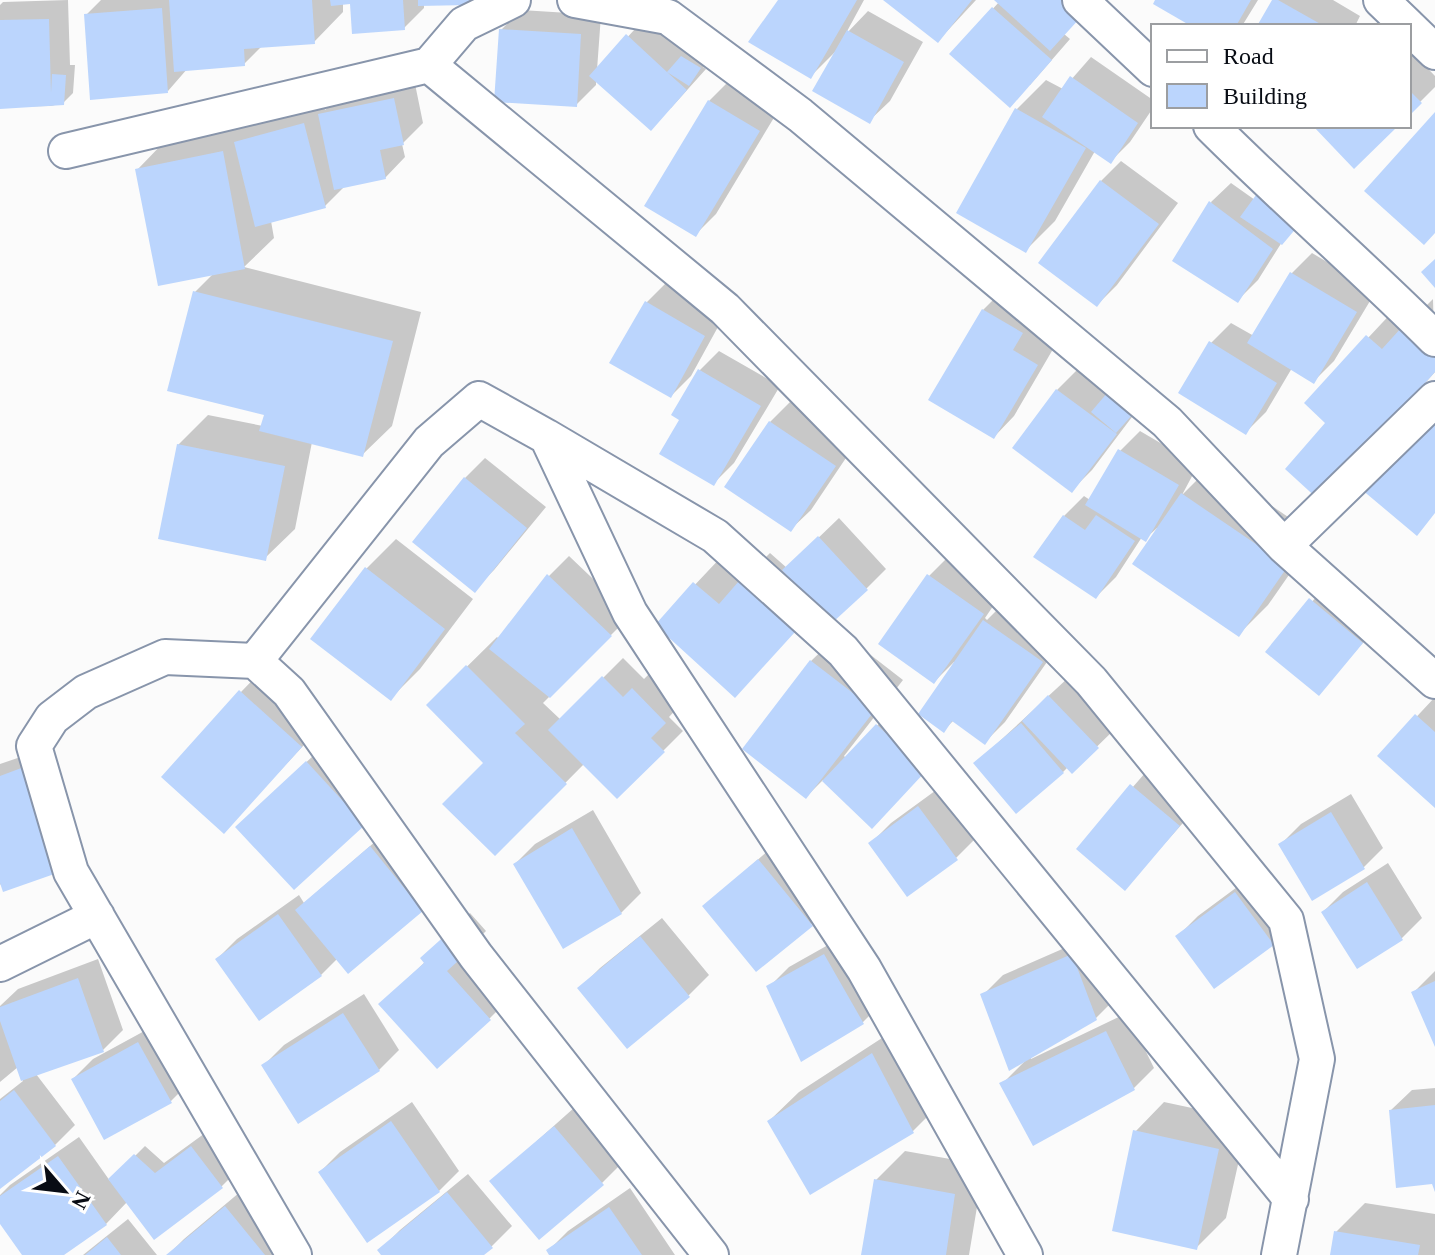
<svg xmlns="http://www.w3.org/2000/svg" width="1435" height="1255" font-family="'Times New Roman',serif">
<rect width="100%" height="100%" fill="#fbfbfb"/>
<path fill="#0003" d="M68,0L70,65H75L73,93L63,103L51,106L0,107V5L3,2Z
M101,0H472L468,3L424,4V8L404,28L352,2L343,3V12L314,42L262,46L244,64L188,68L168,91L86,15Z
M780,0H864L845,35L868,11L923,42L890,101L869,121L835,52L811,76Z
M886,0H976L938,41Z
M997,0H1095L1064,34L1070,39L1030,85L952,54L999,2Z
M1157,0H1258L1242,26H1195Z
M1275,0H1333L1360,16L1355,26H1260Z
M521,10L601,15L597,70L648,15L709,58L703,67L706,69L671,108L596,80V85L576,105L501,30Z
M1409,49L1435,76V87L1409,113Z
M1091,57L1153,100V108L1130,142L1110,162L1095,151L1055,221L1026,250L1017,109L1046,80L1063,89Z
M414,79L423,123L402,144L405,157L385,178L345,186L325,206L271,221L274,238L244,267L421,312L392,426L362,455L312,442L295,529L265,558L178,445L208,415L263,426L266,414L195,292L214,273L137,170L166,140L252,123V126L256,123L324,105L325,110L340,95Z
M729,81L778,111L716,214L696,234L709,101Z
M1121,161L1178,203L1117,285L1097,305L1101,181Z
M1231,183L1255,200L1268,187L1282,242L1258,280L1238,300L1211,202Z
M1312,253L1376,291L1334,361L1314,381L1292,368L1266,412L1246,432L1211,343L1231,323L1254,336L1292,273Z
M666,283L724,316L691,376L671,396L646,303Z
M1003,290L1056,344L1014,416L994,437L983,310Z
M1433,299L1435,372L1349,469L1328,423L1307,403L1397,307L1412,320Z
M719,351L780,386L734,463L714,483L682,419L699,371Z
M1077,370L1135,413L1092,470L1072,490L1057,390Z
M790,402L854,446L811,510L790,530L770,422Z
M1140,431L1198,465L1182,495L1212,465L1316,536L1268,605L1239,634L1157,528L1145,539L1142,537L1116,577L1096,597L1064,516L1084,496L1090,500L1120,451Z
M485,458L546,507L494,570L474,590L414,542L465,478Z
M839,518L886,569L866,589L818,606L735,696L657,625L724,554L748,575L770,553L787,568Z
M396,539L473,599L420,669L391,698L366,569Z
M569,556L631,615L543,703L561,720L623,658L644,679L653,670L684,701L669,717L683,731L617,797L584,764L495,854L486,763L428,705L497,637L499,639L549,576Z
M949,556L1002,593L985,618L987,620L1005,602L1061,642L1005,722L985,742L954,720L944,730L955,663L954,662L934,682L929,576Z
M1331,580L1381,622L1318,694L1268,652Z
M841,632L903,680L844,756L846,758L897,705L945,750L872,826L823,780L806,797L811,661Z
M270,662L330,717L224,831L241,692Z
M1069,677L1117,727L1072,771L1068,767L1063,772L976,763Z
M1435,697V805L1380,756Z
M327,743L363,823L258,807Z
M44,749L2,883L0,885V764Z
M1152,765L1199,805L1125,888L1079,849Z
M939,788L976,838L956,858L871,843L891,823Z
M1351,794L1383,848L1363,868L1281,844L1301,824Z
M593,810L641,893L621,913L515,864L535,844Z
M391,828L442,889L348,971L338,958L321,975L217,959L237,939L299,895L304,903Z
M779,841L831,904L811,924L705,906Z
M1388,863L1422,918L1402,938L1358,966L1323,912L1343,892Z
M1256,873L1293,924L1273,944L1178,936L1198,916Z
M470,913L486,931L466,951L509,999L489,1019L381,1004L425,962L442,938Z
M662,918L709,975L689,995L627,1046L580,988L600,968Z
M844,936L882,1003L862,1023L769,987L789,967Z
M1092,936L1116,998L1096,1018L1030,1056L1031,1059L1127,1013L1154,1068L1133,1089L1002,1084L1025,1061L983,995L1003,975Z
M98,959L123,1030L103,1050L36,1074L75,1125L55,1145L0,1187V1099L23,1081L18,1067L0,1082V1006L18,989Z
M1435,971V1042L1414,992Z
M364,994L399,1050L379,1070L264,1065L284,1045Z
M159,1023L191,1081L171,1101L73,1079L93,1059Z
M902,1025L942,1102L913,1131L769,1121L799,1092Z
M1435,1088V1192L1434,1182L1391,1110L1412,1090Z
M412,1102L459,1171L439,1191L320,1172L340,1152Z
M1164,1102L1248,1120L1226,1218L1196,1248L1135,1132Z
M575,1107L622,1163L602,1183L492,1181Z
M212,1128L241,1167L221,1187L128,1201L106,1224L61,1255H24L0,1220V1195L10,1185L79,1137L110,1181L145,1146L164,1163Z
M905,1151L984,1165L969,1255H863L876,1180Z
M468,1174L512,1226L492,1246L481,1255H384L380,1250L400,1230Z
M246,1187L276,1255H168L184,1239Z
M630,1188L675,1255H551L548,1251L568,1231Z
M1365,1203L1435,1214V1255H1332L1336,1232Z
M128,1219L157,1255H83Z"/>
<path fill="#bbd5fd" d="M169,0H312L315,44L244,49L245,66L174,72Z
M330,0H403L405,30L352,34L350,4L331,6Z
M418,0H469V5L418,6Z
M778,0H857L811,79L748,42Z
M883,0H972L938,43Z
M994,0H1061L1080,18L1050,51Z
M1155,0H1251L1236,26H1191L1153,4Z
M1272,0H1278L1324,26H1257Z
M992,7L1052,60L1010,108L949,54Z
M162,8L168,93L90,100L84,14Z
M49,19L51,93L52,74L66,75L64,105L0,109V20Z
M499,29L581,34L577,107L494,102Z
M847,30L904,62L870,124L812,91Z
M626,34L667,72L681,56L701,68L689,86L667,72L687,90L651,131L589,76Z
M1070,76L1138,123L1111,164L1042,117Z
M1409,90L1422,103L1409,116Z
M394,98L404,145L380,150L386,179L334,190L318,114Z
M708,100L760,131L696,237L644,206Z
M1015,108L1086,148L1026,253L956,213Z
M1435,112V233L1424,245L1364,191Z
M304,123L326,208L255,227L234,142Z
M1313,126H1398L1354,169Z
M223,151L245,269L158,286L135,169Z
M1100,180L1159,224L1097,307L1038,263Z
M1256,195L1298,226L1282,245L1240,217Z
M1209,201L1273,249L1238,303L1172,261Z
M1435,259V288L1421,272Z
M1290,272L1357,312L1314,384L1247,343Z
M193,291L393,341L363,457L259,431L264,415L167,391Z
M645,301L705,336L671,398L609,363Z
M982,309L1023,333L1013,350L1038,365L994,439L928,400Z
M1402,327L1435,356V372L1320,501L1285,469L1325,423L1304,403L1366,335L1382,349Z
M1209,341L1277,383L1246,435L1178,393Z
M698,369L761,406L714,486L659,454L679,420L671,415Z
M1056,389L1117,434L1072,493L1012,448Z
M1108,392L1133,414L1116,433L1091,412Z
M1435,414V513L1417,536L1361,489Z
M769,421L836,466L791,532L724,487Z
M177,444L285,466L266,561L158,539Z
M1118,449L1179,485L1146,542L1085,505Z
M464,477L527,528L475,593L412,542Z
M1181,493L1288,566L1239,637L1132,564Z
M1063,515L1085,530L1096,515L1135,541L1096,599L1033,557Z
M818,536L868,590L832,623L782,570Z
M365,567L445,629L391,701L310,639Z
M547,574L612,636L550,698L489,649Z
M927,574L984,614L934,684L878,644Z
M739,581L795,632L735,698L655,625L693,582L719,604Z
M1309,598L1363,643L1319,696L1265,652Z
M983,620L1043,662L985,745L952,721L944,733L918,714Z
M810,660L875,710L806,799L742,749Z
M466,665L525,724L515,733L567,784L495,856L442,804L483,763L426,705Z
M602,676L623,697L632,688L666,723L651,738L665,752L617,799L548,730Z
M239,690L302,747L224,834L161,777Z
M1048,695L1099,748L1072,774L1022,721Z
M1415,714L1435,732V808L1377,756Z
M1021,723L1064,773L1016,814L973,763Z
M876,724L926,771L872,829L822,781Z
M306,761L365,825L294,890L235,827Z
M24,767L60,872L3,892L0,883V776Z
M1130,784L1180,826L1125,891L1076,849Z
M918,806L958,860L907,897L868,843Z
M1331,812L1365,869L1312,901L1278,844Z
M572,828L622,914L563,949L513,864Z
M370,846L423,911L348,974L295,910Z
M758,859L813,926L756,972L702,906Z
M1367,882L1403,940L1357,969L1321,912Z
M1235,892L1274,945L1214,989L1175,936Z
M278,914L322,976L259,1021L215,959Z
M449,932L467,953L447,971L491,1020L437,1069L378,1004L424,963L420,958Z
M640,936L690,997L627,1049L577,988Z
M824,954L864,1024L801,1062L766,986Z
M1072,954L1097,1020L1009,1071L980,994Z
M78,978L104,1052L21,1081L0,1021V1007Z
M1435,981V1047L1411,992Z
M343,1013L380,1071L298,1124L261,1065Z
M1106,1031L1135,1090L1033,1146L999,1083Z
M138,1042L172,1103L104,1140L71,1079Z
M872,1053L914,1133L810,1195L767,1121Z
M14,1090L56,1146L0,1189V1101Z
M1435,1105V1192L1432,1184L1396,1188L1389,1110Z
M391,1121L440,1192L367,1243L318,1172Z
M554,1126L604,1185L539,1240L489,1181Z
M1133,1130L1219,1149L1197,1250L1112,1231Z
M191,1146L223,1188L154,1240L108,1179L134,1154L155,1173Z
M58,1156L107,1225L64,1255H22L0,1224V1196Z
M874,1179L955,1194L946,1255H861Z
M447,1192L493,1248L484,1255H381L377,1250Z
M225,1206L265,1255H166Z
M609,1207L642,1255H549L546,1250Z
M1334,1231L1420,1245L1418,1255H1330Z
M107,1237L121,1255H85Z"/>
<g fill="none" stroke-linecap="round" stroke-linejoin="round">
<g stroke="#8895ab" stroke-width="38">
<path id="minor" d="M575,0L668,17L800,115L1167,422L1284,546L1435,681
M1080,0L1153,69
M1381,0L1408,26
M1409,27L1435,52
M429,65L725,309L1091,681L1286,920L1317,1059L1279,1255
M1211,126C1284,199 1362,266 1435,339
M66,151L429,65L464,24L513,0
M1284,546L1435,399
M255,661L429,442L479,399L547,437
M0,964L97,916
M294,1255L71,872L34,746L52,718L86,692L165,657L255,661L289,692L476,956L711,1255
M1025,1255L864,969L630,613L547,437L715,536L843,651L1291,1199"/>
</g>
<use href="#minor" stroke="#fff" stroke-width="34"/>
</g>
<rect x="1151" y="24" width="260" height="104" fill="#ffffff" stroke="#9c9ea1" stroke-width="2"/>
<rect x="1167" y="50" width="40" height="12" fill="#ffffff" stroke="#9c9ea1" stroke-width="2"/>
<text x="1223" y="64" font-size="24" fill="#080c14">Road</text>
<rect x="1167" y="84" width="40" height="24" fill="#bbd5fd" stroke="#9c9ea1" stroke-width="2"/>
<text x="1223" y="104" font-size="24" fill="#080c14">Building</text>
<g transform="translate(64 1191) rotate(118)" stroke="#ffffff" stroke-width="6" paint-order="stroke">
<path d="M0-6L14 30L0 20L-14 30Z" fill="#080c14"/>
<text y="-12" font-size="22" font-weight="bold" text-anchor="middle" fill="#080c14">N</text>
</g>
</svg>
